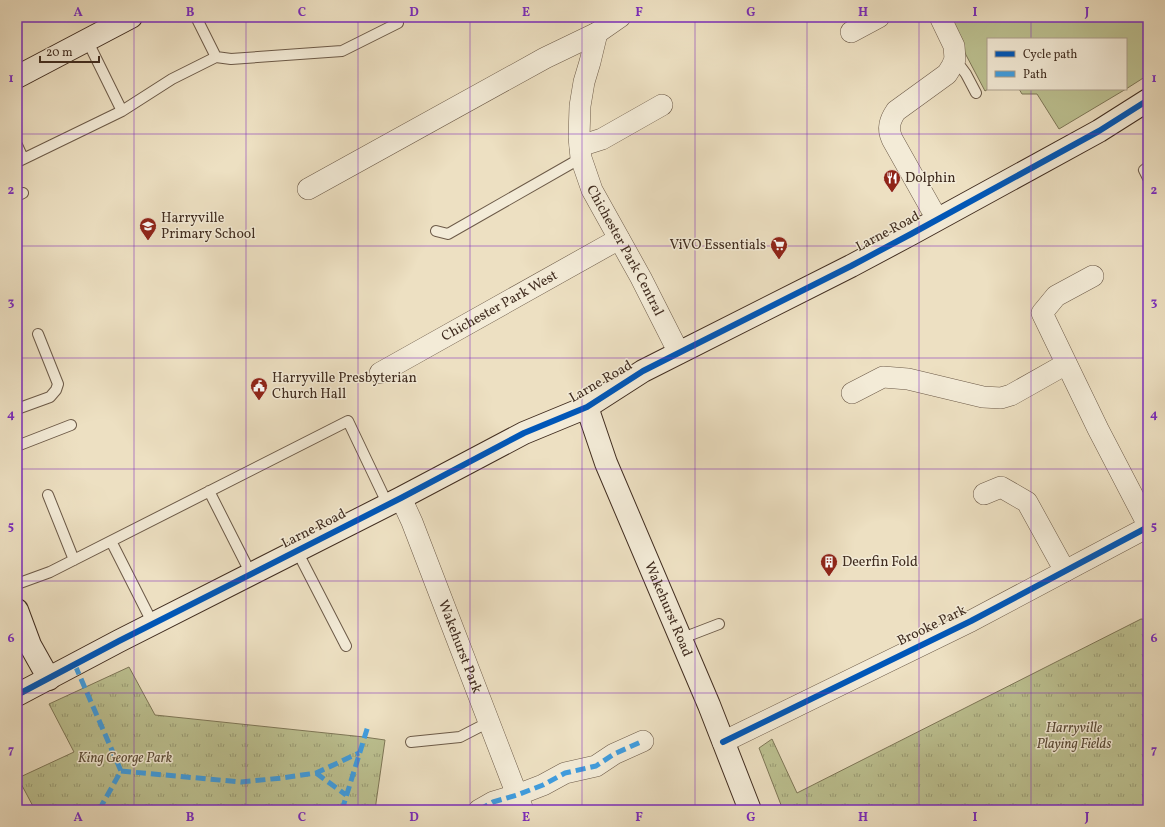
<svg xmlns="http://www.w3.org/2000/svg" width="1165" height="827" font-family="Vollkorn,serif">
<defs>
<pattern id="park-tufts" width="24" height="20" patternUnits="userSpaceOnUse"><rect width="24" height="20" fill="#bcc191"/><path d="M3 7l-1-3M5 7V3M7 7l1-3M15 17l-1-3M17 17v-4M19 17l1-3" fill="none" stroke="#9a9d76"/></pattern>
</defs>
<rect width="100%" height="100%" fill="#ede0c2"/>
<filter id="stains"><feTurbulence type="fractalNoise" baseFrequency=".005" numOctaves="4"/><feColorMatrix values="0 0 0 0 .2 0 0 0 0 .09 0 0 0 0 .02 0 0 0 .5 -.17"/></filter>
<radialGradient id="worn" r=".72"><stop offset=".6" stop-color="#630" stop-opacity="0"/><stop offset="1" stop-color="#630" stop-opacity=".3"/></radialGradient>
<path fill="#bcc191" stroke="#7e7758" d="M946,17H1148V75L1126,89V39H988V89L985,91Z
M1019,89H1126L1059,129L1037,94H1022Z"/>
<path fill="url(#park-tufts)" stroke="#7e7758" d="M1141,619L1148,620V810H783L759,748L772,739L797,793Z
M129,667L155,715L364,737L385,740L375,810H35L18,778L74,752L49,704Z"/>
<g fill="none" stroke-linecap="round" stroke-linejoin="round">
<g stroke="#6c5a48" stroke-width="12">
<path id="lane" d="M87,40L122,111
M216,57L231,59L342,51L398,23
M955,59L966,74L976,93
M17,145L23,158
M17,162L122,111L172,79L216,57L196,17
M1148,167L1144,170L1148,178
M17,196L23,193
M436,231L448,234L581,158
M17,409L50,397L56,390L58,384L38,334
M17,446L71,425
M209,491L251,574
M48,495L74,560
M111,541L153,624
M297,551L346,646
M17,584L50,572L348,421L388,505
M680,639L719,624
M411,742L460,737L489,722"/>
</g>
<g stroke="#6c5a48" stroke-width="22">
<g id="street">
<path d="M851,32L879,17"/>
<path id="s1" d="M597,33L590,62L584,82L580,106L579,137L581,158L592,190L641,278L679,353"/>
<path d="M580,146L602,139L662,105"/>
<path d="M308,189L545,58L597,33L620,17"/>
<path d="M937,219L892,139C887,128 890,120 896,111L947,74L952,66L955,59L954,46L940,17"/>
<path d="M1093,276L1056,296L1042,313L1098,429L1148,525"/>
<path id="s2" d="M380,373L619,239"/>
<path d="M852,393L883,377L908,379L983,397L1001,398L1011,395L1066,364"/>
<path d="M984,494L1001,487L1027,502L1065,571"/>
<path id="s3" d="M401,498L412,522L517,795L523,810"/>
<path d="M723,742L971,621L1148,527"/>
<path d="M479,810L493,802L517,795L543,785L565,773L596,766L614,754L643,741"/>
</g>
</g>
<g stroke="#412d20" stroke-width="24">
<g id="secondary">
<path d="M17,77L131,17"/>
<path id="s4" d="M587,407L606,463L709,705L750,810"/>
<path d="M17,610L30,645L49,679"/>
<path d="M17,695L119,641L401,498L524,433L587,407L643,371L851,266L911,234L1099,131L1148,100"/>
</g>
</g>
<use href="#lane" stroke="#f3ebd7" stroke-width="10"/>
<use href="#street" stroke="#f3ebd7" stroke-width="21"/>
<use href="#secondary" stroke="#f3ebd7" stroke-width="22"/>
<path stroke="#3f9de0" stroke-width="5" stroke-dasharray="10 5" stroke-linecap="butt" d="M75,665L121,771L99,810
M121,771L241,782L282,778L316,773L359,753
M316,773L346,795
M342,810L368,726
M479,810L493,802L517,795L543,785L565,773L596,766L614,754L643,741"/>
<g stroke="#f3ebd7" stroke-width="8">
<path id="cycleway" d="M17,695L119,641L401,498L524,433L587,407L643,371L851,266L911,234L1099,131L1148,100
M723,742L971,621L1148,527"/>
</g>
<use href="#cycleway" stroke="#0057b8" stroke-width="6"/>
</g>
<path fill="none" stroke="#7b2cbf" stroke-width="1" stroke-opacity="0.55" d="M134,17V810M246,17V810M358,17V810M470,17V810M582,17V810M695,17V810M807,17V810M919,17V810M1031,17V39M1031,89V810M17,134H1148M17,246H1148M17,358H1148M17,469H1148M17,581H1148M17,693H1148"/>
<defs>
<g id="restaurant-pin" transform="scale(0.9)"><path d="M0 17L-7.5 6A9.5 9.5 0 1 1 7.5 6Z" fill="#8f2418" stroke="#f3ebd7"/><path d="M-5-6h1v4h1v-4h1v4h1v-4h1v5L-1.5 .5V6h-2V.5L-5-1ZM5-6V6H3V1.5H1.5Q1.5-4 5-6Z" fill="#fff"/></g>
<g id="school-pin" transform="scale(0.9)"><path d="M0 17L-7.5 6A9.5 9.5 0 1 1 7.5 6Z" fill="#8f2418" stroke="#f3ebd7"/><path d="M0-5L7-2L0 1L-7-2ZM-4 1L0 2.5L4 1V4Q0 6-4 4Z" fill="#fff"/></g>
<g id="supermarket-pin" transform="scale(0.9)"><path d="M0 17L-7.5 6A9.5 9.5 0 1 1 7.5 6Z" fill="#8f2418" stroke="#f3ebd7"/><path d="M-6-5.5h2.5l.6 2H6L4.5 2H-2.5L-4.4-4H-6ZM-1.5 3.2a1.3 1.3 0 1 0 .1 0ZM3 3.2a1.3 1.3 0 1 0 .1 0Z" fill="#fff"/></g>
<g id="civic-pin" transform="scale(0.9)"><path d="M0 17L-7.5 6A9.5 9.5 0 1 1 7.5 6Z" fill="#8f2418" stroke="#f3ebd7"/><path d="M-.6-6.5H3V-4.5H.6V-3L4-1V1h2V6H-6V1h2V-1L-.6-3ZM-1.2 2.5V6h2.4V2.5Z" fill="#fff"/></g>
<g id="building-pin" transform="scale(0.9)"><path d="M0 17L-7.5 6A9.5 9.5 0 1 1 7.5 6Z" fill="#8f2418" stroke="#f3ebd7"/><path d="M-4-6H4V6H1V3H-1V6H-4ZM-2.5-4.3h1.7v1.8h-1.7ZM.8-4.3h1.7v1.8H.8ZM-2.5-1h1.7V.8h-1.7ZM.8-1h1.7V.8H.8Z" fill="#fff"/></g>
</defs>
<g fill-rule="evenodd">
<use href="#restaurant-pin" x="892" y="178"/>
<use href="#school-pin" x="148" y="226"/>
<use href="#supermarket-pin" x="779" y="245"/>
<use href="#civic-pin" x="259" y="386"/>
<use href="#building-pin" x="829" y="562"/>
</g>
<g text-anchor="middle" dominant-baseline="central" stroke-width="3" stroke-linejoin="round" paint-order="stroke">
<g font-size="14" fill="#412d20" stroke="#f3ebd7" text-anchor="start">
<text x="905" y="178">Dolphin</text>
<text x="161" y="218">Harryville<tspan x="161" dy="16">Primary School</tspan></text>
<text x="766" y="245" text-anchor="end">ViVO Essentials</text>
<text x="272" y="378">Harryville Presbyterian<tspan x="272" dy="16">Church Hall</tspan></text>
<text x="842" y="562">Deerfin Fold</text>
</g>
<g font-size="14" fill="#412d20" stroke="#f3ebd7">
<text transform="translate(888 232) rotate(-28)">Larne Road</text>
<text stroke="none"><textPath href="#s1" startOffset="230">Chichester Park Central</textPath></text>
<text stroke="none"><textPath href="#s2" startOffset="137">Chichester Park West</textPath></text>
<text transform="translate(601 382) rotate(-30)">Larne Road</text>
<text transform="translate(314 529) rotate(-27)">Larne Road</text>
<text stroke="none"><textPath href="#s4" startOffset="218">Wakehurst Road</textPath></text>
<text transform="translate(932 626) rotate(-26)">Brooke Park</text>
<text stroke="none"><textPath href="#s3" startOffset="160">Wakehurst Park</textPath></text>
</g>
<g font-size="14" font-style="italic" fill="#5a4b37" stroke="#f3ebd7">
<text x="1074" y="728">Harryville<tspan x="1074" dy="16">Playing Fields</tspan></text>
<text x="125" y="758">King George Park</text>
</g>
</g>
<rect width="1165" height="827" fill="none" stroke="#ede0c2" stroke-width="44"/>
<rect x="987" y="38" width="140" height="52" fill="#f3ebd7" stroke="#ac9f8e"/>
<rect x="995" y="51" width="20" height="6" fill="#0057b8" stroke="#ac9f8e"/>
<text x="1023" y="58" font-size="12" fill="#412d20">Cycle path</text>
<rect x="995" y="71" width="20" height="6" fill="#3f9de0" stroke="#ac9f8e"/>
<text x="1023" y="78" font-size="12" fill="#412d20">Path</text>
<path d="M40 56v6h59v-6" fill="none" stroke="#412d20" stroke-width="2"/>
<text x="46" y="56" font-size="12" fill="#412d20" stroke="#f3ebd7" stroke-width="3" paint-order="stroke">20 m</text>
<rect x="22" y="22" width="1121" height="783" fill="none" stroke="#7b2cbf" stroke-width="1.5"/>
<g font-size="13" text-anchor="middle" font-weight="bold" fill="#7b2cbf">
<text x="78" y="16">A</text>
<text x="190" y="16">B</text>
<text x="302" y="16">C</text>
<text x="414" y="16">D</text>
<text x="526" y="16">E</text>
<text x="639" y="16">F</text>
<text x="751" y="16">G</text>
<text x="863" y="16">H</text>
<text x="975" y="16">I</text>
<text x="1087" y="16">J</text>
<text x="11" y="82">1</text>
<text x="1154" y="82">1</text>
<text x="11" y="194">2</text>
<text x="1154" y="194">2</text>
<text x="11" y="306">3</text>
<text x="1154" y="306">3</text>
<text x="11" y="418">4</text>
<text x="1154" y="418">4</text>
<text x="11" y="530">5</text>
<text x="1154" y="530">5</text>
<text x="11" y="642">6</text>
<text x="1154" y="642">6</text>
<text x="11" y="754">7</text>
<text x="1154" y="754">7</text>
<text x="78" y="821">A</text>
<text x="190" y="821">B</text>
<text x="302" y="821">C</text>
<text x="414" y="821">D</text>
<text x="526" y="821">E</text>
<text x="639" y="821">F</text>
<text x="751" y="821">G</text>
<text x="863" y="821">H</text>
<text x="975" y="821">I</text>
<text x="1087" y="821">J</text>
</g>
<rect width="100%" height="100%" filter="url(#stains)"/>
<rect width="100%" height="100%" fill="url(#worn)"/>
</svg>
